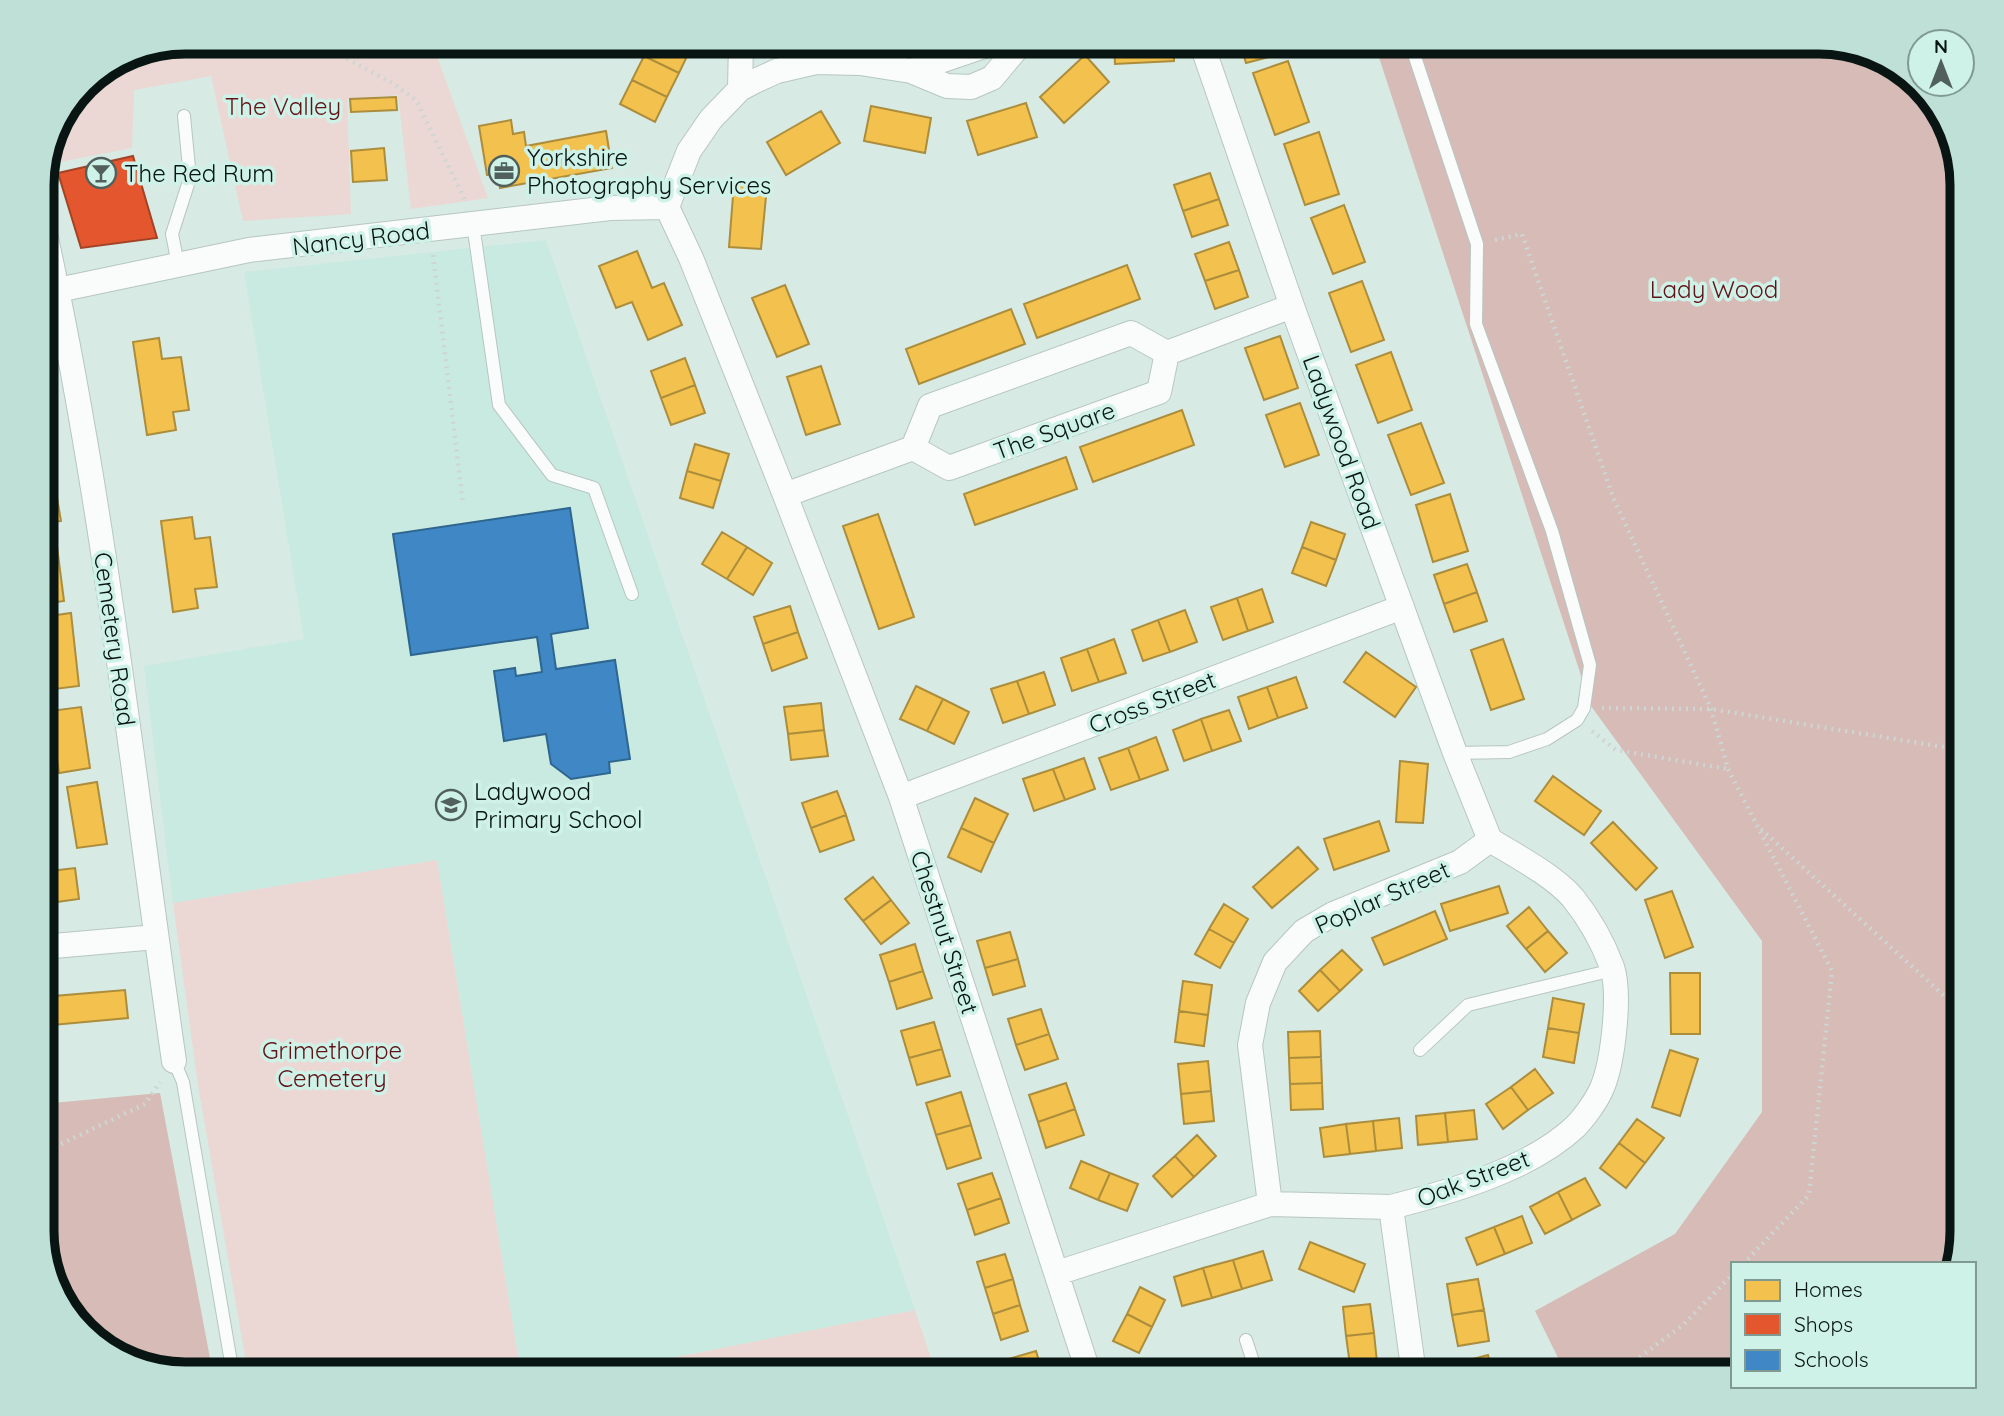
<svg xmlns="http://www.w3.org/2000/svg" width="2004" height="1416" font-family="Quicksand,sans-serif">
<rect width="100%" height="100%" fill="#d7eae4"/>
<path fill="#c9eae1" d="M546,240L915,1310L676,1357L556,1374H521L437,860L173,903L144,666L304,639L244,272Z"/>
<path fill="#ebd8d4" d="M185,42H432L488,198L411,209L398,95L347,99L351,214L243,221L211,76L134,90L132,148L60,162L53,134L57,121L90,78L131,53Z
M437,860L521,1374H248L198,1085L173,903Z
M915,1310L936,1374H556L676,1357Z"/>
<path fill="#d6bbb6" d="M1374,42H1819L1906,71L1947,121L1962,185V1231L1951,1264H1733V1374H1566L1535,1311L1675,1234L1762,1112V941L1591,706Z
M160,1093L213,1374H185L98,1345L61,1302L42,1240V1104Z"/>
<path fill="#f2c14e" stroke="#ac8d3c" stroke-width="2" d="M650,42H678L691,48L679,73L644,56Z
M678,42H694L691,48Z
M1114,42H1174V61L1115,64Z
M1240,42H1276L1280,54L1246,63Z
M1085,55L1109,82L1064,123L1040,97Z
M644,56L679,73L667,97L632,80Z
M1288,61L1309,122L1275,135L1253,73Z
M632,80L667,97L655,122L620,104Z
M396,97L397,110L351,112L350,99Z
M1026,103L1037,137L978,155L967,121Z
M871,106L931,118L925,153L864,141Z
M821,111L840,143L786,175L767,142Z
M511,120L513,134L524,132L526,146L606,131L612,168L500,188L498,174L487,175L479,126Z
M1319,132L1339,194L1305,205L1284,144Z
M384,148L387,180L353,182L351,151Z
M1210,173L1219,199L1183,211L1174,185Z
M734,183L767,186L761,249L729,247Z
M1219,199L1228,225L1192,237L1183,211Z
M1344,205L1365,262L1333,274L1311,218Z
M1229,242L1239,270L1205,281L1195,254Z
M637,251L652,288L664,283L682,325L648,340L632,302L616,308L599,266Z
M1127,265L1140,299L1037,338L1024,304Z
M1239,270L1248,297L1215,309L1205,281Z
M1362,281L1384,340L1351,352L1329,293Z
M785,285L809,344L777,357L752,298Z
M1011,309L1025,344L919,384L906,349Z
M1280,336L1298,388L1264,400L1245,348Z
M159,338L162,359L181,357L189,410L173,412L176,430L147,435L133,342Z
M1391,352L1412,410L1378,423L1356,365Z
M685,358L695,385L661,398L651,371Z
M821,366L840,424L806,435L787,377Z
M695,385L705,413L671,425L661,398Z
M1300,403L1319,455L1285,467L1266,415Z
M1182,410L1194,445L1093,482L1080,447Z
M1421,423L1444,483L1411,495L1388,435Z
M695,444L729,454L721,481L687,471Z
M1066,457L1077,489L975,525L964,494Z
M51,463L61,521L42,524V465Z
M687,471L721,481L713,508L680,498Z
M1450,494L1468,551L1433,562L1416,505Z
M878,514L914,617L879,629L843,526Z
M192,517L195,539L210,537L217,587L195,589L198,608L173,612L161,521Z
M1311,522L1345,534L1336,560L1302,547Z
M722,532L747,547L727,579L702,564Z
M56,539L64,601L42,604V541Z
M747,547L772,563L753,595L727,579Z
M1302,547L1336,560L1326,586L1292,573Z
M1467,564L1477,592L1444,604L1434,575Z
M1262,589L1273,622L1248,631L1237,598Z
M1477,592L1487,621L1454,632L1444,604Z
M1237,598L1248,631L1223,640L1211,607Z
M790,606L798,632L763,644L754,617Z
M1185,610L1197,642L1170,652L1158,620Z
M71,613L79,686L47,690L42,652V617Z
M1158,620L1170,652L1143,661L1132,630Z
M798,632L807,658L772,671L763,644Z
M1114,639L1126,673L1099,682L1087,649Z
M1503,639L1524,699L1491,710L1471,650Z
M1087,649L1099,682L1072,691L1061,658Z
M1366,652L1416,687L1395,717L1344,682Z
M1044,672L1055,705L1029,714L1017,681Z
M1296,677L1307,708L1278,718L1267,687Z
M1017,681L1029,714L1003,723L991,689Z
M916,686L943,699L927,731L900,719Z
M1267,687L1278,718L1249,729L1238,697Z
M943,699L969,712L954,744L927,731Z
M821,703L824,730L788,734L784,707Z
M81,707L90,768L59,773L50,711Z
M1229,710L1241,741L1212,751L1201,719Z
M1201,719L1212,751L1184,761L1173,730Z
M824,730L828,756L791,760L788,734Z
M1156,737L1168,770L1140,780L1128,748Z
M1128,748L1140,780L1111,790L1099,758Z
M1084,758L1095,789L1065,800L1053,769Z
M1400,761L1428,764L1423,823L1396,822Z
M1053,769L1065,800L1034,811L1023,779Z
M1553,776L1601,811L1584,835L1535,801Z
M97,782L107,844L77,848L67,787Z
M837,791L846,815L811,828L802,803Z
M975,798L1008,814L994,843L961,828Z
M846,815L854,840L820,852L811,828Z
M1379,821L1389,851L1334,870L1324,839Z
M1613,822L1657,868L1636,890L1591,843Z
M961,828L994,843L981,872L948,857Z
M1298,847L1318,869L1272,908L1253,887Z
M75,868L79,899L42,904V872Z
M873,877L891,900L863,921L845,899Z
M1499,886L1508,913L1450,931L1441,904Z
M1672,891L1693,947L1665,958L1645,900Z
M891,900L909,923L881,944L863,921Z
M1224,904L1248,919L1234,943L1209,929Z
M1529,907L1548,931L1526,949L1507,926Z
M1435,911L1447,939L1384,965L1372,938Z
M1209,929L1234,943L1220,968L1195,954Z
M1548,931L1567,953L1545,972L1526,949Z
M1010,932L1018,959L985,968L977,941Z
M915,944L923,971L889,982L880,955Z
M1342,950L1362,970L1340,991L1320,970Z
M1018,959L1025,986L993,995L985,968Z
M1320,970L1340,991L1318,1011L1299,991Z
M923,971L932,998L897,1009L889,982Z
M1670,973H1700V1034H1671Z
M1183,981L1212,985L1208,1015L1179,1011Z
M125,990L128,1018L42,1026V997Z
M1553,998L1584,1004L1579,1033L1548,1028Z
M1041,1009L1049,1034L1016,1045L1008,1019Z
M1179,1011L1208,1015L1204,1046L1175,1042Z
M934,1022L942,1049L909,1058L901,1031Z
M1548,1028L1579,1033L1574,1063L1543,1057Z
M1320,1031L1321,1057L1289,1058L1288,1032Z
M1049,1034L1058,1059L1025,1070L1016,1045Z
M942,1049L950,1076L917,1085L909,1058Z
M1670,1050L1698,1059L1680,1116L1652,1107Z
M1321,1057L1322,1083L1290,1084L1289,1058Z
M1208,1061L1211,1091L1181,1094L1178,1064Z
M1535,1069L1553,1093L1528,1110L1511,1087Z
M1066,1083L1075,1109L1038,1122L1029,1095Z
M1322,1083L1323,1109L1291,1110L1290,1084Z
M1511,1087L1528,1110L1503,1129L1486,1104Z
M1211,1091L1214,1121L1184,1124L1181,1094Z
M961,1092L971,1125L936,1135L926,1103Z
M1075,1109L1084,1135L1046,1148L1038,1122Z
M1474,1110L1477,1139L1448,1142L1445,1113Z
M1445,1113L1448,1142L1418,1145L1416,1116Z
M1399,1118L1402,1148L1376,1151L1373,1121Z
M1637,1119L1664,1138L1645,1163L1619,1143Z
M1373,1121L1376,1151L1350,1154L1346,1124Z
M1346,1124L1350,1154L1324,1157L1320,1128Z
M971,1125L981,1158L947,1169L936,1135Z
M1197,1135L1216,1156L1194,1177L1175,1156Z
M1619,1143L1645,1163L1626,1188L1600,1168Z
M1175,1156L1194,1177L1172,1197L1153,1176Z
M1081,1161L1110,1173L1098,1200L1070,1188Z
M992,1173L1001,1198L967,1210L958,1184Z
M1110,1173L1138,1184L1127,1211L1098,1200Z
M1585,1178L1600,1205L1572,1220L1558,1192Z
M1558,1192L1572,1220L1545,1234L1530,1207Z
M1001,1198L1009,1223L975,1235L967,1210Z
M1522,1216L1532,1243L1505,1254L1494,1227Z
M1494,1227L1505,1254L1477,1265L1466,1238Z
M1310,1242L1365,1264L1354,1292L1299,1269Z
M1263,1251L1272,1280L1242,1289L1233,1260Z
M1005,1254L1013,1279L985,1288L977,1262Z
M1233,1260L1242,1289L1212,1298L1203,1268Z
M1203,1268L1212,1298L1182,1306L1174,1277Z
M1013,1279L1020,1305L993,1314L985,1288Z
M1478,1279L1484,1310L1452,1315L1447,1284Z
M1140,1287L1165,1300L1152,1327L1127,1314Z
M1370,1304L1374,1333L1346,1336L1343,1307Z
M1020,1305L1028,1331L1001,1340L993,1314Z
M1484,1310L1489,1341L1458,1346L1452,1315Z
M1127,1314L1152,1327L1139,1353L1113,1341Z
M1374,1333L1377,1362L1350,1365L1346,1336Z
M1036,1351L1042,1371L1033,1374H1009L1005,1360Z
M1488,1355L1493,1374H1461L1458,1363Z
M1160,1362L1164,1374H1134L1133,1371Z"/>
<path fill="#e4572e" stroke="#a24326" stroke-width="2" d="M133,156L157,238L81,248L58,173Z"/>
<path fill="#3f88c5" stroke="#2f668f" stroke-width="2" d="M570,508L588,628L551,634L556,669L615,660L630,759L609,762L610,773L571,779L551,764L546,734L504,741L494,671L515,668L516,676L542,672L537,637L411,655L393,534Z"/>
<g fill="none" stroke-linecap="round" stroke-linejoin="round">
<g stroke="#b7c6c1" stroke-width="14">
<path id="service" d="M1410,42L1477,244L1476,324L1552,531L1590,665L1584,708L1577,720L1547,739L1509,752L1455,753
M473,224L499,405L552,475L594,488L632,594
M178,264L172,234L190,178L184,116
M1420,1050L1468,1005L1613,970
M174,1061L183,1082L233,1374
M1246,1340L1257,1374"/>
</g>
<g stroke="#b7c6c1" stroke-width="26">
<path id="minor" d="M1201,42L1292,306L1455,753L1490,840
M911,71L996,42
M740,89L741,42
M667,207L691,258L785,495L901,797L1089,1374
M42,220C104,497 133,780 174,1061
M58,290L249,250L610,208L667,207L689,151L711,119L740,89L755,81L777,71L816,62L860,63L911,71L947,86L971,87L992,78L1022,42
M913,448L949,468L1159,392L1167,353
M785,495L913,448L930,406L1131,333L1167,353L1292,306
M901,797L1402,607
M42,947L156,937
M1270,1204L1250,1045L1258,1003L1275,962L1304,931L1333,914L1460,862L1490,840
M1057,1273L1270,1204L1391,1207
M1414,1374L1391,1207C1450,1192 1529,1170 1575,1127C1584,1118 1597,1100 1602,1088C1613,1062 1621,994 1612,967C1603,943 1589,918 1573,898C1553,875 1516,856 1490,840"/>
</g>
<path stroke="#ced5d3" stroke-width="4.5" stroke-dasharray="2 5" stroke-linecap="butt" d="M316,42L392,83L416,100L465,200
M1495,240L1522,234L1613,497L1711,709L1728,769L1832,971L1809,1195L1743,1264
M433,255L463,504
M1602,708L1711,709L1962,750
M1592,731L1616,750L1728,769
M1761,829L1962,1012
M42,1153L145,1104L160,1082
M1617,1374L1684,1324L1733,1274"/>
<use href="#service" stroke="#f9fcfb" stroke-width="12"/>
<use href="#minor" stroke="#f9fcfb" stroke-width="24"/>
</g>
<defs>
<g id="office-ring" transform="scale(1.575)"><circle r="9.5" fill="#cff2e8" stroke="#51605c" stroke-width="1.5"/><path d="M-6-3h4V-5.5h4V-3h4V5H-6ZM-1-4.5V-3h2v-1.5ZM-6 0V1H6V0Z" fill="#51605c"/></g>
<g id="bar-ring" transform="scale(1.575)"><circle r="9.5" fill="#cff2e8" stroke="#51605c" stroke-width="1.5"/><path d="M-6-5H6L.8 .8V4.5H3.5V6h-7V4.5H-.8V.8Z" fill="#51605c"/></g>
<g id="school-ring" transform="scale(1.575)"><circle r="9.5" fill="#cff2e8" stroke="#51605c" stroke-width="1.5"/><path d="M0-5L7-2L0 1L-7-2ZM-4 1L0 2.5L4 1V4Q0 6-4 4Z" fill="#51605c"/></g>
</defs>
<g fill-rule="evenodd">
<use href="#office-ring" x="504" y="171"/>
<use href="#bar-ring" x="101" y="173"/>
<use href="#school-ring" x="451" y="805"/>
</g>
<g text-anchor="middle" dominant-baseline="central" stroke-width="7" stroke-linejoin="round" paint-order="stroke">
<g font-size="24" fill="#601317" stroke="#cff2e8">
<text x="283" y="106">The Valley</text>
<text x="1714" y="289">Lady Wood</text>
<text x="332" y="1050">Grimethorpe<tspan x="332" dy="28">Cemetery</tspan></text>
</g>
<g font-size="24" fill="#091512" stroke="#cff2e8" text-anchor="start">
<text x="527" y="157">Yorkshire<tspan x="527" dy="28">Photography Services</tspan></text>
<text x="124" y="173">The Red Rum</text>
<text x="474" y="791">Ladywood<tspan x="474" dy="28">Primary School</tspan></text>
</g>
<g font-size="24" fill="#091512" stroke="#cff2e8">
<text transform="translate(361 238) rotate(-7)">Nancy Road</text>
<text transform="translate(1054 430) rotate(-20)">The Square</text>
<text transform="translate(1342 442) rotate(70)">Ladywood Road</text>
<text transform="translate(115 639) rotate(82)">Cemetery Road</text>
<text transform="translate(1152 702) rotate(-21)">Cross Street</text>
<text transform="translate(1382 897) rotate(-24)">Poplar Street</text>
<text transform="translate(945 932) rotate(72)">Chestnut Street</text>
<text transform="translate(1473 1178) rotate(-21)">Oak Street</text>
</g>
</g>
<path d="M0 0H2004V1416H0ZM185 54H1819A131 131 0 0 1 1950 185V1231A131 131 0 0 1 1819 1362H185A131 131 0 0 1 54 1231V185A131 131 0 0 1 185 54Z" fill="#bfe0d7" fill-rule="evenodd"/>
<path fill="none" stroke="#091512" stroke-width="9" d="M185 54H1819A131 131 0 0 1 1950 185V1231A131 131 0 0 1 1819 1362H185A131 131 0 0 1 54 1231V185A131 131 0 0 1 185 54Z"/>
<rect x="1731" y="1262" width="245" height="126" fill="#cff2e8" stroke="#809a92" stroke-width="2"/>
<rect x="1745" y="1280" width="35" height="21" fill="#f2c14e" stroke="#809a92" stroke-width="2"/>
<text x="1794" y="1297" font-size="21" fill="#091512">Homes</text>
<rect x="1745" y="1314" width="35" height="21" fill="#e4572e" stroke="#809a92" stroke-width="2"/>
<text x="1794" y="1332" font-size="21" fill="#091512">Shops</text>
<rect x="1745" y="1350" width="35" height="21" fill="#3f88c5" stroke="#809a92" stroke-width="2"/>
<text x="1794" y="1367" font-size="21" fill="#091512">Schools</text>
<g transform="translate(1941 63)"><circle r="33" fill="#cff2e8" stroke="#809a92" stroke-width="2"/>
<path d="M0-5L12 26L0 18L-12 26Z" fill="#51605c"/>
<text y="-10" font-size="19" font-weight="bold" text-anchor="middle" fill="#091512">N</text>
</g>
</svg>
